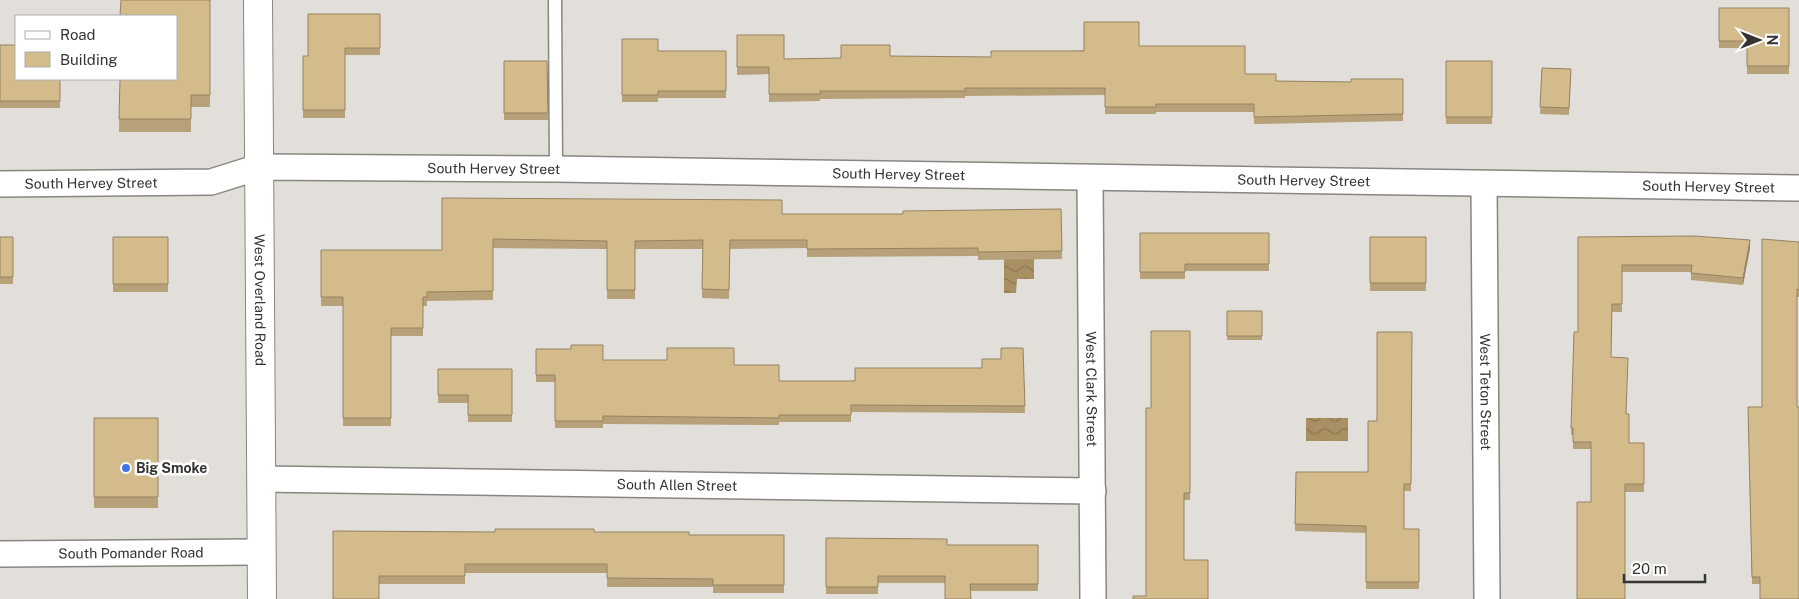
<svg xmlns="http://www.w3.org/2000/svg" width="1799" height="599" font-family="'Public Sans',sans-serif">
<defs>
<pattern id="water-waves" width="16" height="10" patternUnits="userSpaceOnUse" patternTransform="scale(1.25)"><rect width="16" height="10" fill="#a89062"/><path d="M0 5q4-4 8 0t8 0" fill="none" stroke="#8a7651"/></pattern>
</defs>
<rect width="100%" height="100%" fill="#e2dfda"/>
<path fill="url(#water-waves)" d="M1004,256H1034V279H1017L1016,293H1004Z
M1306,418H1348V441H1306Z"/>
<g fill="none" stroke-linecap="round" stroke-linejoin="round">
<g stroke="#898681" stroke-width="15">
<path id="service" d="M555,0L556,169"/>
</g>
<g stroke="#898681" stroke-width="28">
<g id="minor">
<path id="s1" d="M1090,178L1093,599"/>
<path id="s2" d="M0,184L211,182L259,167L556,169L1799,188"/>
<path id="s3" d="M1484,184L1487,599"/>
<path id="s4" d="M261,479L1093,491"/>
<path id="s5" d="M0,554L261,552"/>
</g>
</g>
<g stroke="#898681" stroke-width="30">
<g id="primary">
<path id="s6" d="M258,0L262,599"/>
</g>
</g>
<use href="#service" stroke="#fff" stroke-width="12"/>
<use href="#minor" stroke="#fff" stroke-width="25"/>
<use href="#primary" stroke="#fff" stroke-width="28"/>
</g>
<path fill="#b6a178" d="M210,0V107H191V132H119L120,79Z
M1719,8H1789V74H1747V48H1719Z
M380,14V55H345V118H303V56H308Z
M737,35L784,59L841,58L890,56L991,57L1139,46L1245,74L1276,81L1351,82L1403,79V121L1254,124V112H1156V114H1105V95L965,96V98L820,99V101L769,102V74L737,75Z
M622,39L658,51H726V98H658V102H622Z
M0,45L60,79V108H0Z
M504,61H547L548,120H504Z
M1446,61H1492V124H1446Z
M1542,68L1571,69L1569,115L1540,114Z
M442,198L782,214H903L1061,209L1062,259L978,260V256L807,257V248L730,249L729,299L702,298L703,249H635V299H607V249L493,248V300L427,301V306H423V336H391V426H343V306H321V250H442Z
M1140,233H1269V271H1185V279H1140Z
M0,237H13V284H0Z
M113,237H168V292H113Z
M1370,237H1426V291H1370Z
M1578,237L1750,248L1743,285L1691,280V272H1622V312H1612L1611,357L1626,414L1629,443H1644V492H1625L1591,502V449H1573V435H1571L1574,332H1578Z
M1799,242V297H1797L1760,584H1752L1748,407H1762Z
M1227,311H1262V340H1227Z
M1190,331V500H1184L1146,596L1151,408Z
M1412,332L1411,491H1404V529H1419V589H1366V533L1295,531L1296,472H1368L1377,421Z
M1023,348L1025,413L851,412V422H779V425L603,424V428H555V382H536V349L603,360L734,365L779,381H855L982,368Z
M438,369H512V422H468V403H438Z
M94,418H158V508H94Z
M333,531L495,532H594L689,535H784V593H713V587H607V573H465V584H379Z
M826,538L947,545H1038V591H970L945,583H878V594H826Z"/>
<path fill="#948362" d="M1750,240V248L1743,285V278Z"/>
<path fill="#d4bb8c" stroke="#948362" d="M121,0H210V95H191V119H119L120,79H176V16H120Z
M1719,8H1789V66H1747V41H1719Z
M308,14H380V48H345V110H303V56H308Z
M1084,22H1139V46H1245V74H1276V81L1351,82V79H1403V114L1254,117V104H1156V107H1105V88H965V91H820V94H769V67H737V35H784V59L841,58V45H890V56L991,57V51H1084Z
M622,39H658V51H726V91H658V95H622Z
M0,45H16V79H60V101H0Z
M504,61H547L548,113H504Z
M1446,61H1492V117H1446Z
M1542,68L1571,69L1569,108L1540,107Z
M442,198L782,200V214H903V211L1061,209L1062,251L978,252V248L807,249V240H730L729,290L702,289L703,240L635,241V290H607V241L493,239V291L427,292V297H423V328H391V418H343V297H321V250H442Z
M1140,233H1269V264H1185V272H1140Z
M1694,236L1750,240L1743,278L1691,273L1692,265H1622V304H1612L1611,357L1628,358L1626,414H1629V443H1644V484H1625V599H1577V502H1591V442H1573V428H1571L1574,332H1578V237Z
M0,237H13V277H0Z
M113,237H168V284H113Z
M1370,237H1426V283H1370Z
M1762,239L1799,242V290L1797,289V407H1799V599H1760V577H1752L1748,407H1762Z
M1227,311H1262V336H1227Z
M1151,331H1190V493H1184V560H1208V599H1133V596H1146V408H1151Z
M1377,332H1412L1411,484H1404V529H1419V582H1366V526L1295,524L1296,472H1368V421H1377Z
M571,345H603V360H667V348H734V365H779V381H855V368H982V359H1001V348H1023L1025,406L851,405V415H779V418L603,416V421H555V375H536V349H571Z
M438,369H512V415H468V395H438Z
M94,418H158V497H94Z
M495,529H594V532H689V535H784V585H713V579L607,578V564H465V576H379V599H333V531L495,532Z
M826,538L947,539V545H1038V584H970L971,599H945V576H878V587H826Z"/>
<circle fill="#3f74e4" stroke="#fff" stroke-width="2" cx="126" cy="468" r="5"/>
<g text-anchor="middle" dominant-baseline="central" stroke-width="5" stroke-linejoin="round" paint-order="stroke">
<g font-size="14" fill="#353431" stroke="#fff">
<text stroke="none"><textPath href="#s2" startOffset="496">South Hervey Street</textPath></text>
<text stroke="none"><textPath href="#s2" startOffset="901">South Hervey Street</textPath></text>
<text stroke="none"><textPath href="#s2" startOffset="1306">South Hervey Street</textPath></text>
<text stroke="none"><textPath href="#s2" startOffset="91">South Hervey Street</textPath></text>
<text stroke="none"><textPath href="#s2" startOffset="1711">South Hervey Street</textPath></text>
<text stroke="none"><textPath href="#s6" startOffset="300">West Overland Road</textPath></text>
<text stroke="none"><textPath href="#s1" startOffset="211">West Clark Street</textPath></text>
<text stroke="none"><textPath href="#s3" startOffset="208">West Teton Street</textPath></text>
<text stroke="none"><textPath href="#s4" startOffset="416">South Allen Street</textPath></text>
<text stroke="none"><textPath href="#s5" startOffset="131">South Pomander Road</textPath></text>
</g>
<g font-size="14" font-weight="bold" fill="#353431" stroke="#fff" text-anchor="start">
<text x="136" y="468">Big Smoke</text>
</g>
</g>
<rect x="15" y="15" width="162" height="65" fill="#ffffff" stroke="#aeaead"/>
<rect x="25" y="31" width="25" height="8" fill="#ffffff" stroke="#aeaead"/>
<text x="60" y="40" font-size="15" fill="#353431">Road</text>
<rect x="25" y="52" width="25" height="15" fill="#d4bb8c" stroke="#aeaead"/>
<text x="60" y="65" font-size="15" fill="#353431">Building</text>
<g transform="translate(1759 40) rotate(90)" stroke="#ffffff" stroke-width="4" paint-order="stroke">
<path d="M0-4L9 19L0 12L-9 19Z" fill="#353431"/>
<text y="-8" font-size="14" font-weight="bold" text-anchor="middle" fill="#353431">N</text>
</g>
<path d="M1624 574v8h81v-8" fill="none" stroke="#353431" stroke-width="2.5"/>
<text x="1632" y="574" font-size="15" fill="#353431" stroke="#ffffff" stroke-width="4" paint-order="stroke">20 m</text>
</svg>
